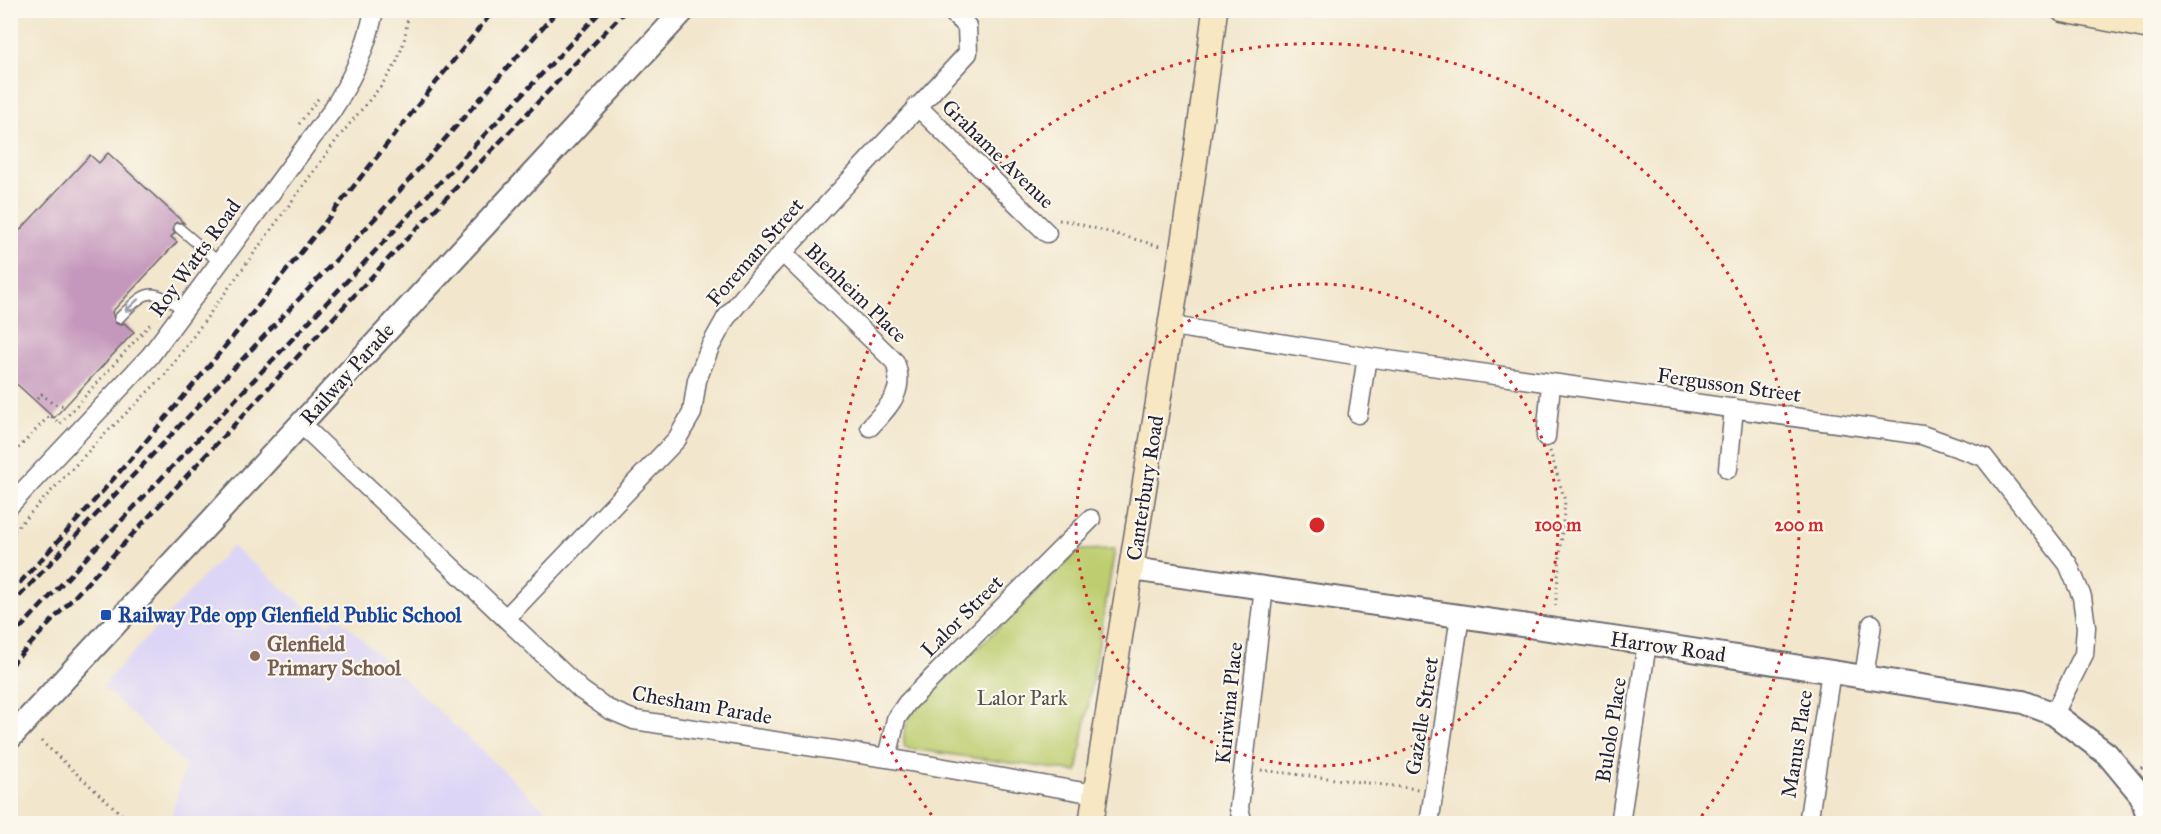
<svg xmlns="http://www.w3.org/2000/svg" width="2161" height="834" font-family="'IM FELL Great Primer',serif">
<rect width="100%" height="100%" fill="#fbf7ec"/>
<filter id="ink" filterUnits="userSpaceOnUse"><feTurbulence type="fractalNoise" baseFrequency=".0167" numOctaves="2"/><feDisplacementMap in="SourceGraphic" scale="12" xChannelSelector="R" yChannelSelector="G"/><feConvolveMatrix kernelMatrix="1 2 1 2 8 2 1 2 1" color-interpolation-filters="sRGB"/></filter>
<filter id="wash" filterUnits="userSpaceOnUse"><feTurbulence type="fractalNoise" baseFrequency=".008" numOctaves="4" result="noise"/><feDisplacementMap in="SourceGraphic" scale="24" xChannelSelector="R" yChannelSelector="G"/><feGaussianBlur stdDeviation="1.35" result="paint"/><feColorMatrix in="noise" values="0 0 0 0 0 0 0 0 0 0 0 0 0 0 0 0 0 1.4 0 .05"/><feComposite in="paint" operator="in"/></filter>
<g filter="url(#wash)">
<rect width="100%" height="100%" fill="#f2e6cc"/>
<path fill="#ddd5f6" d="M232,546L328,625L337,616L559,823L170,822L185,764L102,686Z"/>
<path fill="#bdcd6f" stroke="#707855" stroke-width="1.5" d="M1115,549L1077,772L905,748C901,734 907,720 915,709L1079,550Z"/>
<g id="blocks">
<path fill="#c497bc" d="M108,153L184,223L177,222L174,224L173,230L175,233L171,237L177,242L112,312L115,323L120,325L124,323L134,332L54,418L10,378V241L90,155L99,163Z"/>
</g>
</g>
<g filter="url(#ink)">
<use href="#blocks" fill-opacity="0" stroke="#6b676e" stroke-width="1.5"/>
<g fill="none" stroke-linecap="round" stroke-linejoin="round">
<g stroke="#6b676e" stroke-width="12">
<path id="service" d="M179,228L220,263
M119,318C148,289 150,286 184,311"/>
</g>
<g stroke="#6b676e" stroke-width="21">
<path id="minor" d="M917,106L1047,233
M783,253L895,362C906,392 889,406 870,427
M1172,326L1367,357L1922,435L1984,457L2068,564L2082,597L2086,627L2084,654L2054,714
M1358,414L1367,357
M301,424L581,690L608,709L634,720L887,758L1095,794
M1546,437L1551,384
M1728,469L1734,408
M10,505L150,356L331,112C352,80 367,48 374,10
M506,618L677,439L692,413L697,380L710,347L726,318L761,276L968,53L967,26L950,10
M1864,677L1872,624
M887,758L896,719L907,703L1091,519
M1243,824L1239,808L1264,587
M1429,824L1460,616
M1620,824L1647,643
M1808,824L1831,671"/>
</g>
<g stroke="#6b676e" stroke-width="26">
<path id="tertiary" d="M1132,569L1647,643L2023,702L2054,714L2107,754L2141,795L2150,822
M10,738L684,10"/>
</g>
<g stroke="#6b676e" stroke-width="27">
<path id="secondary" d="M2063,10L2150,27
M1091,824C1131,552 1182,283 1215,10"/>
</g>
<path stroke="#6b676e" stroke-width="3" stroke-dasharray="1.5 4.5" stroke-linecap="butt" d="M299,124L320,96
M1059,220L1068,221L1163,247
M37,399L42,394L53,404L65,406
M1550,451L1565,501L1555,610
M10,457L50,415L60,424L152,322
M10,535L100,439L165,375L338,138L381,86L396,64L404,42L409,10
M41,741L132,824
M2141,769L2150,760
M1261,770L1418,789"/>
<use href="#service" stroke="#fff" stroke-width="9"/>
<use href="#minor" stroke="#fff" stroke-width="18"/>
<use href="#tertiary" stroke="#fff" stroke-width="22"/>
<use href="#secondary" stroke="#f7e8c3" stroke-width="24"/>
<path stroke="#22223b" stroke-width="4.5" stroke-dasharray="9 4.5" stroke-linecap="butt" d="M10,593C184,409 335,207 494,10
M10,606L381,212L558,10
M10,639L602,10
M10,666L404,242L626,10"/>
</g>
<defs><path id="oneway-shaft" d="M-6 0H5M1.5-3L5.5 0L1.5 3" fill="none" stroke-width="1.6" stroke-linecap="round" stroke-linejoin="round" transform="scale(1.5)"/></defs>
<use stroke="#9c9ca7" href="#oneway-shaft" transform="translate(132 305) rotate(137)"/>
</g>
<g fill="none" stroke="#d62828" stroke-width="3" stroke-dasharray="3 6">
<circle cx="1317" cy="525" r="241"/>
<path d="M937 822A482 482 0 1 1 1697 822"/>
</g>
<rect fill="#1a4fb4" stroke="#fbf7ec" stroke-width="2" x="100" y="609" width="12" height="12" rx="3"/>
<circle fill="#8d6e63" stroke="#fbf7ec" stroke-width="2" cx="255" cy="656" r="6"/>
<g text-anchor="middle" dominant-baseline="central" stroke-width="4.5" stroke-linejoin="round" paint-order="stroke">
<g font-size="21" fill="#22223b" stroke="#fbf7ec">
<text transform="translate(998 154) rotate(44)">Grahame Avenue</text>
<text transform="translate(755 252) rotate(-49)">Foreman Street</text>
<text transform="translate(195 258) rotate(-54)">Roy Watts Road</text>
<text transform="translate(856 293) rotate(44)">Blenheim Place</text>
<text transform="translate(347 374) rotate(-48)">Railway Parade</text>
<text transform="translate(1729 385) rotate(8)">Fergusson Street</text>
<text transform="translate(1145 488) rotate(-81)">Canterbury Road</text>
<text transform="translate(962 616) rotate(-45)">Lalor Street</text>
<text transform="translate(1668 647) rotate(8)">Harrow Road</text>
<text transform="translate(1229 703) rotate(-84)">Kiriwina Place</text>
<text transform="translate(702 705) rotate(10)">Chesham Parade</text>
<text transform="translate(1422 716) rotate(-81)">Gazelle Street</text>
<text transform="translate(1611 730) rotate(-81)">Bulolo Place</text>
<text transform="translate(1797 744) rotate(-81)">Manus Place</text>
</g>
<g font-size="21" font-weight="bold" fill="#164399" stroke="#fbf7ec" text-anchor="start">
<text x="118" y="615">Railway Pde opp Glenfield Public School</text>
</g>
<g font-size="21" font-weight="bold" fill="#785e54" stroke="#fbf7ec" text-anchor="start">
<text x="267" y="644">Glenfield<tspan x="267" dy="24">Primary School</tspan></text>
</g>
<g font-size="21" fill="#50554b" stroke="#fbf7ec">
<text x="1022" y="698">Lalor Park</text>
</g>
</g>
<circle cx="1317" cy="525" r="9" fill="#d62828" stroke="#fbf7ec" stroke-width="3"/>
<g font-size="18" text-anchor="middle" font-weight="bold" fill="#d62828" stroke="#fbf7ec" stroke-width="4.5" stroke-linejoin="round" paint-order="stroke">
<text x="1558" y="531">100 m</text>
<text x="1799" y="531">200 m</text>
</g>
<rect width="2161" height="834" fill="none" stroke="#fbf7ec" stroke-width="36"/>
</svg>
